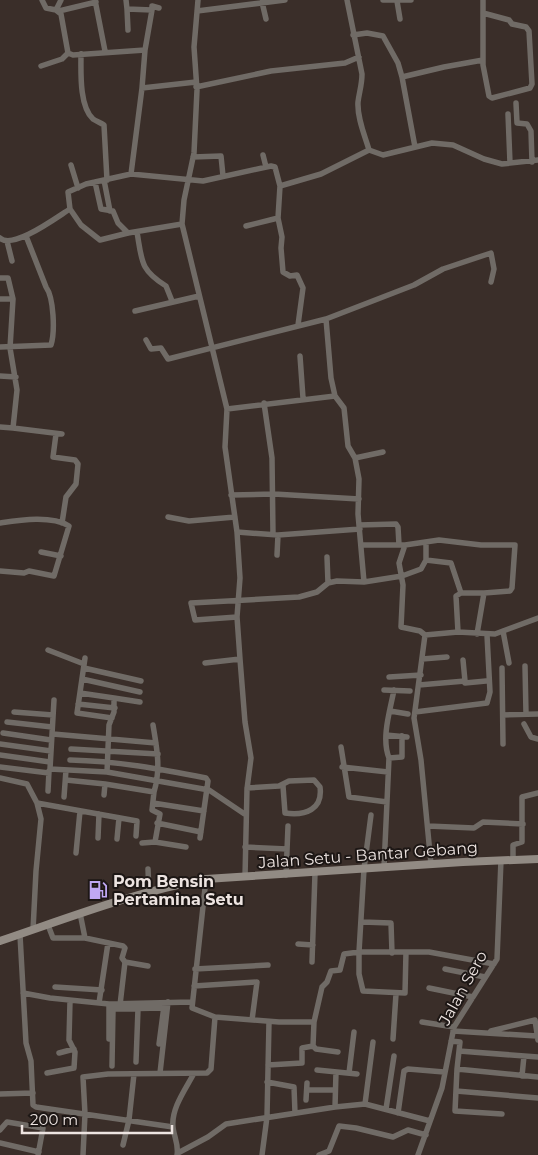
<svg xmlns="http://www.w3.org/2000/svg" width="538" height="1155" font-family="Montserrat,sans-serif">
<rect width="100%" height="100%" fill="#3a2e29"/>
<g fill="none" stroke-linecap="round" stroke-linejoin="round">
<path stroke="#706b66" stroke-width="5.5" d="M42,0L46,8L56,10L61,14L68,53L73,55L145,50
M95,0L105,51
M126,0L127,9L152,10
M198,0L194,47L197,90L194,153L184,200L182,224L227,409L225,447L237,532L240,578L237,617L240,659L245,722L251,758L247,789L245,877
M347,0L362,74C362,85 359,93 358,102C357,118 365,136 369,150
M383,0H411
M483,0V65L489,96L492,98L530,88L532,84L529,31L526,27L512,24L509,20L483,13
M397,1L400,19
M262,2L266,19
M127,9L128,30
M56,10L61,0
M152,10L145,50L142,88L196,82
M152,10V6L159,8
M59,11L96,2
M197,11L285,0
M353,35L367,33L383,36L398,63L402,77
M81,54C81,71 79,106 93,119C96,121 101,123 104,125L107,180
M41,66L62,59L68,53
M196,87L271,71L345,63L359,57
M516,103L517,123L527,124L531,131L532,162
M508,114L510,163
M415,147L402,77L444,67L483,60
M263,155L266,167
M193,157L221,156L223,176
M71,165L78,188
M131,174L142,88
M104,180L110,211
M95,182L101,209L113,211L118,223L128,233
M280,186L321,174L369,150L383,155L432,143L453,145L484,159L502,164L538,160
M70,209L81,225L100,240L128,233L182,224
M246,226L278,218
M137,232C142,261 140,270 166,286L172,301
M0,238C13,250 57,217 70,209L68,192L86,184L131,174L203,181L271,166L275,167L280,186L278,218L282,237L281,248L283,272L290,276L297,275L303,288L298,325
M7,241L12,261
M0,278H8L13,299L10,348L17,390L13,428L0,427
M0,299H13
M135,311L199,296
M326,319L331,378L335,396L344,408L348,446L355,458L359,479L358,514L364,582
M146,340L151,349L161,348L168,359L326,319L414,285L443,269L491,253L494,269L491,282
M0,347L51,345C55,332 54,298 46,287L26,236
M300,356L303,398
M0,376L16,377
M264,403L272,458L273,534
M227,409L335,396
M13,428L62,434
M56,434L53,457L75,460L78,464L76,484L66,497L62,523
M355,458L383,452
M231,495L274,494L359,499
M168,517L189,521L235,517
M0,523C20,520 51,515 69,526L54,576L29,571L24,573L0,571
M359,525L396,524L398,527L399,545
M237,532L278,535L360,529
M361,545H405L439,540L481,545H515L512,588L510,591L484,593L477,634
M405,545L399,563L403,585L401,627L420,631L425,635L458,632L495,634L538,618
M41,552L61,556
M277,555L278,535
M327,557L328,583
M426,560L451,563L461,593
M237,617L195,620L191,603L299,597L317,592L328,583L337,581L364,582L402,576L421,569L426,560V542
M503,631L509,663
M458,632L456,596L461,593H484
M425,635L414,718L421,760L431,864
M48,650L84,664
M85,658L77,713L112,718
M422,659L447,657
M463,660L465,681
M205,663L240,659
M525,666L526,714
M84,668L141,681
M502,668L503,744
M389,677L421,675
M82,679L140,692
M419,685L465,681V683L486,681
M384,690L410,691
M80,693L114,698V712L109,725L107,772
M114,698L140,702
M54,700L50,769L107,772L209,790L246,815
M78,704L115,708
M390,711L408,714
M14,712L53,715
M415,712L487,703L490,692L487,635
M503,715L538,714
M7,722L52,727
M524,724L531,737L538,739
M3,733L51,740
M53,734L156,743
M386,735L407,737
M0,744L51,751
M341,747L349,797L387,802
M71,749L158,754
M0,755L50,762
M389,758L402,757V736
M70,760C117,761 161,769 206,778L208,781L200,838
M0,767L49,773
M342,767L388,772
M0,778L27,784L37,803L41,819L36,871L33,930
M66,780L105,784
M247,788L279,786L289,781L314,780L320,787C323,809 306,816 285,813L283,786
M48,791L49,771
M154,792L152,810L160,814L155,842
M104,795L105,784L154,792C161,768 157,749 153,725
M64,797L66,770
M37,803L137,821L136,836
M153,803L204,811
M157,823L201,832
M428,826L474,828L483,822L523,824
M98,838L99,814
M117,839L119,818
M142,843L155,842L186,847
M245,847L287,849
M76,853L80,811
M513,859V845L522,842V797L538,793
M384,867L389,758C381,738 390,711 394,690
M148,869L149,893
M286,875L288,826
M206,879L192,1008L215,1017L279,1022H314
M80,913L85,938L123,946L125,948L122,958L125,962
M362,922L391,923L392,953
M48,925L53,938H85
M20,935L26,1043L31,1061L33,1105L36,1107L173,1127
M298,944L313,945
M406,952L405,993L363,991L359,974V952H429L494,964
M125,962L148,966
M312,962L315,873
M195,969L268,965
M445,969L485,977
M194,986L257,982L252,1020
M55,987L102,990
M429,988L473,997
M23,993L50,998L109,1004L191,1002
M70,1001L69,1040L75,1052L74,1068
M99,1003L108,943
M120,1005L125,962
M422,1022L454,1027
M453,1031L537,1036
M491,1031L535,1020L538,1040
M109,1039V1004
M393,1039L396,994
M451,1041L460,1042L457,1069L538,1077
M159,1044L164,1006
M313,1046L316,1049L338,1052
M459,1051L538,1057
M59,1053L74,1049
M136,1062L138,1009
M268,1065L302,1063V1048L313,1046L314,1022L322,987L327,982L331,971L340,970L344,954L359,952L364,869L371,815
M112,1066L113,1009L163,1008
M457,1069L455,1111L502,1114
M317,1070L357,1074
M47,1073L74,1068
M160,1073L168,1002
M349,1073L354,1032
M522,1076L524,1056
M83,1077L108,1074L207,1073L211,1069L215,1017
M83,1077L85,1114L83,1155
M267,1082L294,1087L295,1113
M308,1090H335
M456,1091L538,1098
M0,1094L33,1093
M306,1100L307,1083
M365,1104L373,1042
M335,1107L336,1072
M386,1109L394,1056
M398,1113L404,1071L408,1069L444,1072
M0,1130L7,1122L43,1128L38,1155
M0,1143L39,1152
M123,1145L129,1120L134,1074
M178,1153L208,1137L226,1124L335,1107L365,1104L430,1121
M177,1155C179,1145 174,1137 173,1127C171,1109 185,1090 193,1075
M262,1155L267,1117L269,1022
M319,1155L329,1151L339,1126L356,1128L393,1137L408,1130L426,1135
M418,1155L442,1088L454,1027L497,959L501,860"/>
<path stroke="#928b84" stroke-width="8" d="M0,941C68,918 135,892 206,879L463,862L538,859"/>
</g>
<defs>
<g id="fuel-bare" transform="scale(1.5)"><path d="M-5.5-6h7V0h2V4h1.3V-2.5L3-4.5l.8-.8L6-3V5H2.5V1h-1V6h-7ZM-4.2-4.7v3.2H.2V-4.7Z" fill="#c0a8f3" stroke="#1d1715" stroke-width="2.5" paint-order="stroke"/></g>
</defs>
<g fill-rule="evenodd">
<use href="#fuel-bare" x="98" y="890"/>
</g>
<g text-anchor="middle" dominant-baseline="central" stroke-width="4" stroke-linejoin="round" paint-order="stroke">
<g font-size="16" fill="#ede4e1" stroke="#1d1715">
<text transform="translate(368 855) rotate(-4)">Jalan Setu - Bantar Gebang</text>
<text transform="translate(463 988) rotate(-61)">Jalan Sero</text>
</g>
<g font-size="16" font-weight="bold" fill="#ede4e1" stroke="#1d1715" text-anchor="start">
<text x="113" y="881">Pom Bensin<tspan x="113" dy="18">Pertamina Setu</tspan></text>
</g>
</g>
<path d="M22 1125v8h150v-8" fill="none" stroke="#ede4e1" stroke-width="2.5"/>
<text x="30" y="1125" font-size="15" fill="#ede4e1" stroke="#1d1715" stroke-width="4" paint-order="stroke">200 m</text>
</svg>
